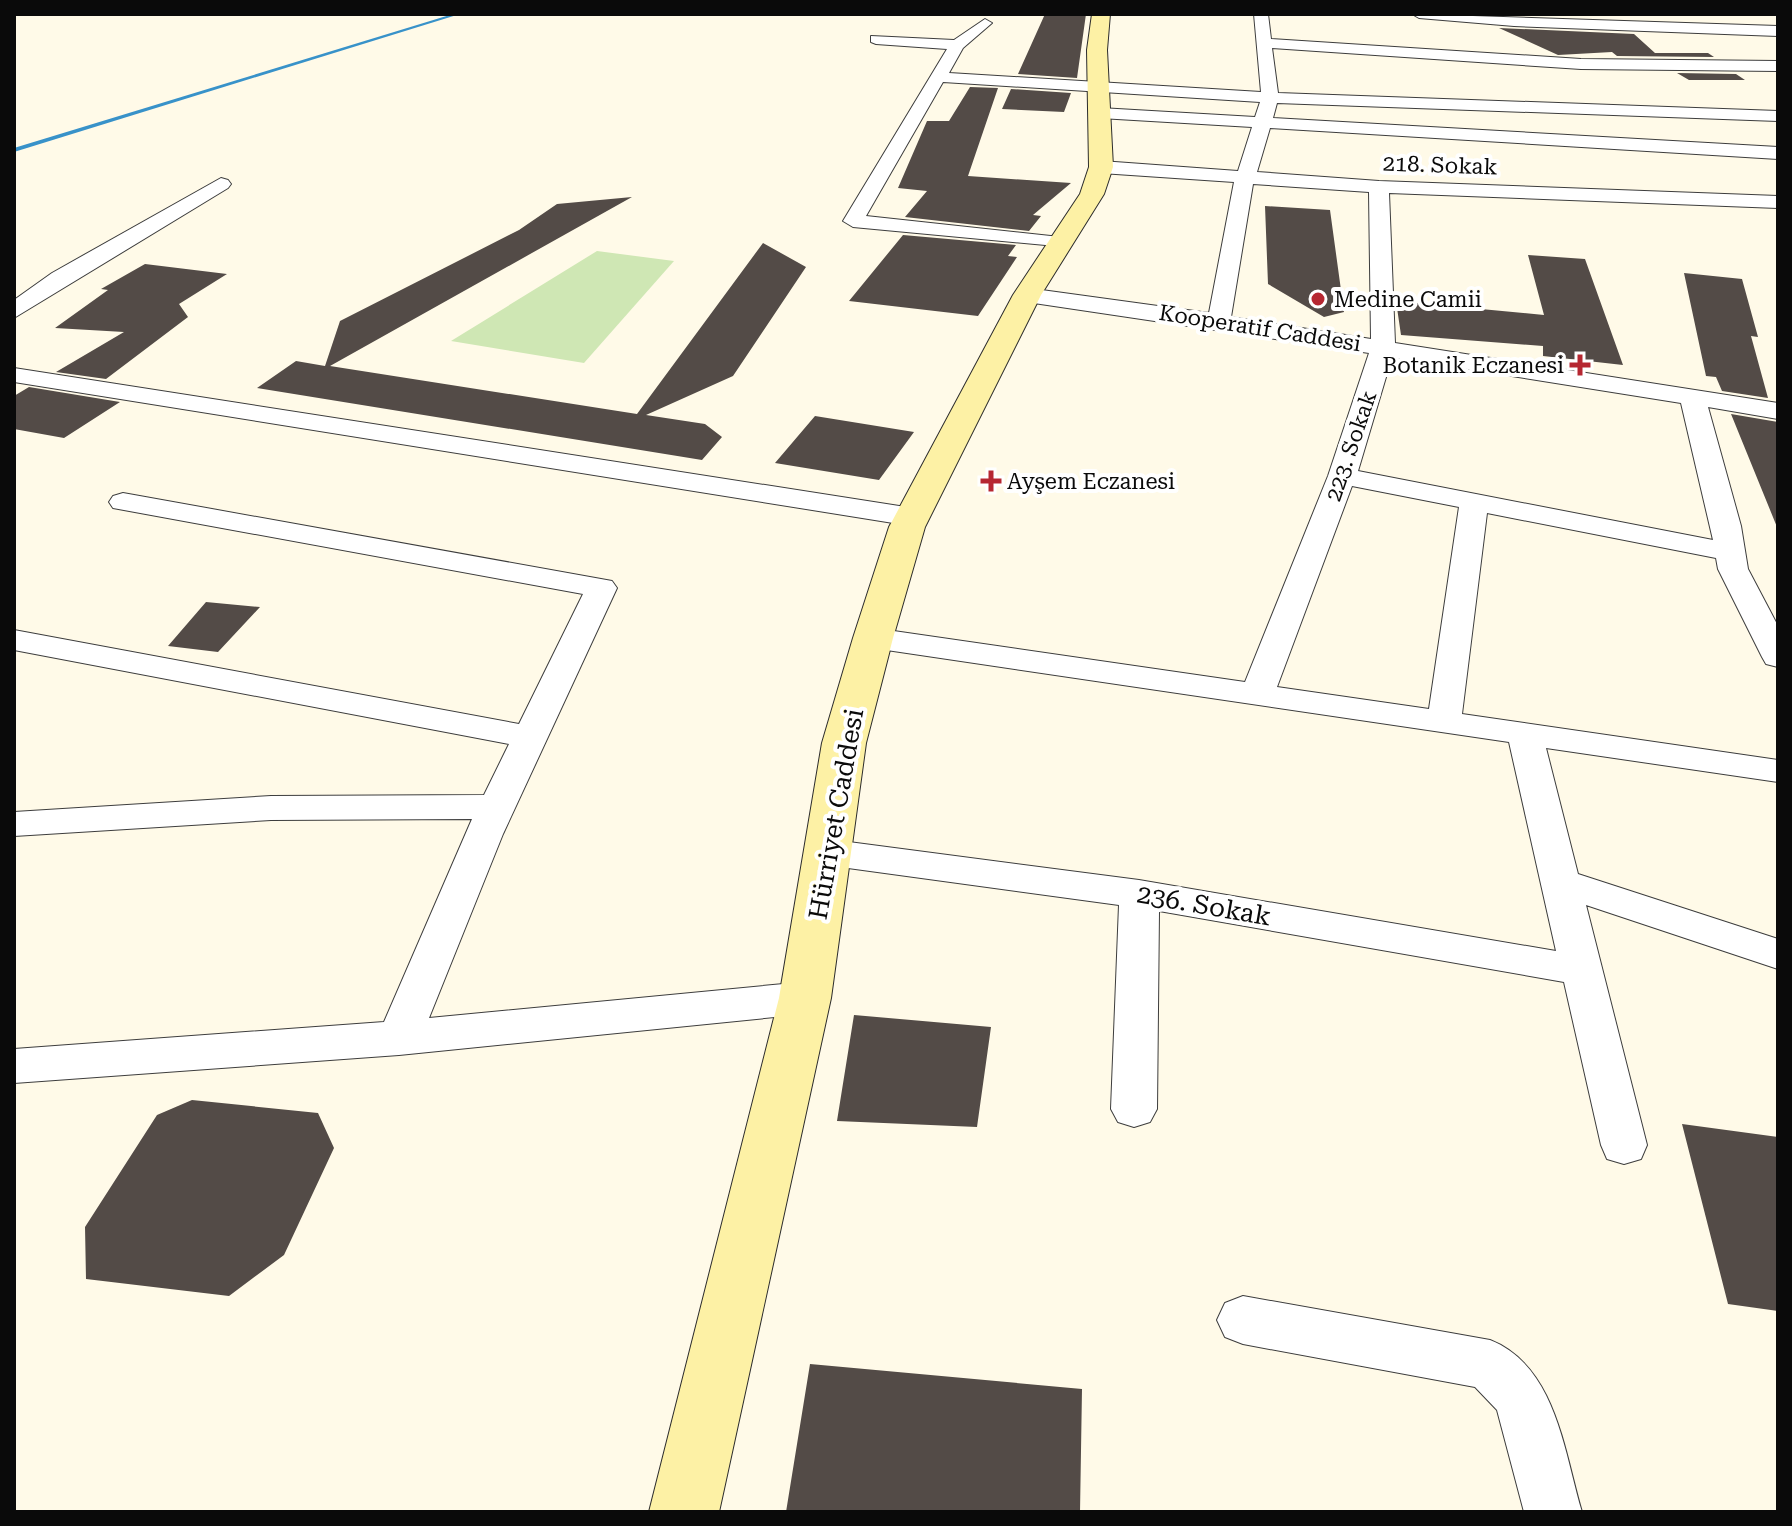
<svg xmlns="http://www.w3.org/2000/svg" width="1792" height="1526" font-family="'Roboto Serif',serif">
<rect width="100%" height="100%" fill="#fffae8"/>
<path fill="#cfe7b4" d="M597,251L674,261L584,363L451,341Z"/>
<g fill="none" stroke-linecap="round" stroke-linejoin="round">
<path fill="#3892c9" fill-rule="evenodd" d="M453,14H460L14,152V148Z"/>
</g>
<path fill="#534b47" d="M1045,14H1086L1077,78L1018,74Z
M1499,28L1634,34L1655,53H1708L1714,57L1617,56L1612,52L1558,55Z
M1677,73L1736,74L1745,80H1689Z
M970,87L998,88L968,176L1071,183L1033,215L1041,216L1029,231L905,217L927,191L898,188L927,121H949Z
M1011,89L1071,93L1064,112L1002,109Z
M632,197L330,366L637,414L763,243L806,267L733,376L646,415L705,424L722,437L702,460L257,388L296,361L325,366L340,321L519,230L557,204Z
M1265,206L1330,210L1344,312L1324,317L1268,284Z
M903,235L1016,245L1008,256L1017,257L978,316L849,301Z
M1528,255L1585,259L1623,365L1543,356V346L1401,335L1396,301L1544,315Z
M145,264L227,274L179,304L188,317L106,379L56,372L124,332L55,328L108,290L101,289Z
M1684,273L1742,279L1758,337L1751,336L1768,398L1722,391L1716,377L1706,376Z
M29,387L120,402L64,438L14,429V396Z
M1731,414L1778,422V527H1777Z
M815,416L914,432L879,480L775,463Z
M206,602L260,607L218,652L168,646Z
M854,1015L991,1027L977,1127L837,1121Z
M192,1100L318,1113L334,1148L284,1255L229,1296L86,1279L85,1227L157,1115Z
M1682,1124L1778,1137V1311L1728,1304Z
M810,1364L1082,1389L1080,1512H786Z"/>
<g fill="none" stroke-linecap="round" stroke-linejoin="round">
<g stroke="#3d3d3d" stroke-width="2">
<path id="street" d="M1254,14H1268L1271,39L1581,59L1778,61V71L1581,69L1272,48L1278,93L1778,111V121L1277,103L1273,118L1778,147V159L1270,128L1257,172L1379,181L1778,196V208L1389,193L1395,343L1778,403V419L1708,407L1741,526L1748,569L1778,626V667L1766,664L1762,657L1718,569L1716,558L1487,513L1462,714L1778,760V782L1546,748L1578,874L1778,939V969L1586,905L1647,1145L1641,1159L1624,1164L1607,1159L1601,1145L1564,982L1159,911L1157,1109L1150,1122L1134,1127L1118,1122L1111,1109L1119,905L826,865L812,861L807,852L812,843L826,839L1139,880L1556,951L1509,742L873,648L862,645L857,638L862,631L873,628L1245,682L1328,476L1369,353L1027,302L1016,295L1027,288L1209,313L1234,182L1101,173L1091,167L1101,161L1238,171L1252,127L1100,118L1091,113L1100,108L1255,117L1260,102L943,82L866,216L1060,237L1067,239L1071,243L1067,247L853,227L843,221L947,49L876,44L871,42V36L954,40L985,19L992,23L963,48L949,73L1261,92ZM1253,184L1369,192L1371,339L1231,317ZM1392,357L1681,403L1713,540L1358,471ZM1352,486L1459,507L1429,709L1277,687Z
M1412,14L1778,26V36L1514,26L1419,18Z
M221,178L228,180L231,184L228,188L14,318V300L52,273Z
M14,368L912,508L922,511L926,517L922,523L912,526L14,382Z
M123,493L601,579L612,581L617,588L503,834L429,1018L805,982L820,987L826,998L820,1009L805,1014L399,1055L14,1083V1049L384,1022L472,819L271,820L14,836V812L271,796L484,795L509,744L14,650V630L519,724L583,594L113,508L109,502L113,496Z
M1243,1296L1490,1340C1556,1366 1564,1452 1582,1512H1524L1497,1410L1475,1387L1243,1344L1225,1337L1217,1320L1225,1303Z"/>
</g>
<g stroke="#2c2c2c" stroke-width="2">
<path id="secondary" d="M1092,14H1110L1107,50L1113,167L1104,194L1041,295L925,527L893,638L866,743L831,998L719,1512H649L779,998L822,743L853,638L889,527L1013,295L1080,194L1089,167L1087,50Z"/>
</g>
<use href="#street" fill="#fff" fill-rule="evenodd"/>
<use href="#secondary" fill="#fdf1a5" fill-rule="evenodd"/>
</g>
<g fill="#b62731" stroke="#fff" stroke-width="3">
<circle cx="1318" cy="299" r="8"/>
<path d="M1576 353h8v8h8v8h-8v8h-8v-8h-8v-8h8z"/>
<path d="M987 469h8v8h8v8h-8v8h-8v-8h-8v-8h8z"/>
</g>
<g text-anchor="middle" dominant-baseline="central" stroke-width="8" stroke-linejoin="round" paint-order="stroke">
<g font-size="22" fill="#0a0a0a" stroke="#fff">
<text transform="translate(1440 165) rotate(2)">218. Sokak</text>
<text transform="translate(1260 328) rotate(9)">Kooperatif Caddesi</text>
<text transform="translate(1351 446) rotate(-71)">223. Sokak</text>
</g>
<g font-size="22" fill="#0a0a0a" stroke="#fff" text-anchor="start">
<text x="1334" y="299">Medine Camii</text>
<text x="1564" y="365" text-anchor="end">Botanik Eczanesi</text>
<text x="1007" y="481">Ayşem Eczanesi</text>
</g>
<g font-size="26" fill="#0a0a0a" stroke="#fff">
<text transform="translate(836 814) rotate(-80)">Hürriyet Caddesi</text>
<text transform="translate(1204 905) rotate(10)">236. Sokak</text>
</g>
</g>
<rect width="1792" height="1526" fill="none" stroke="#0a0a0a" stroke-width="32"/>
</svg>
